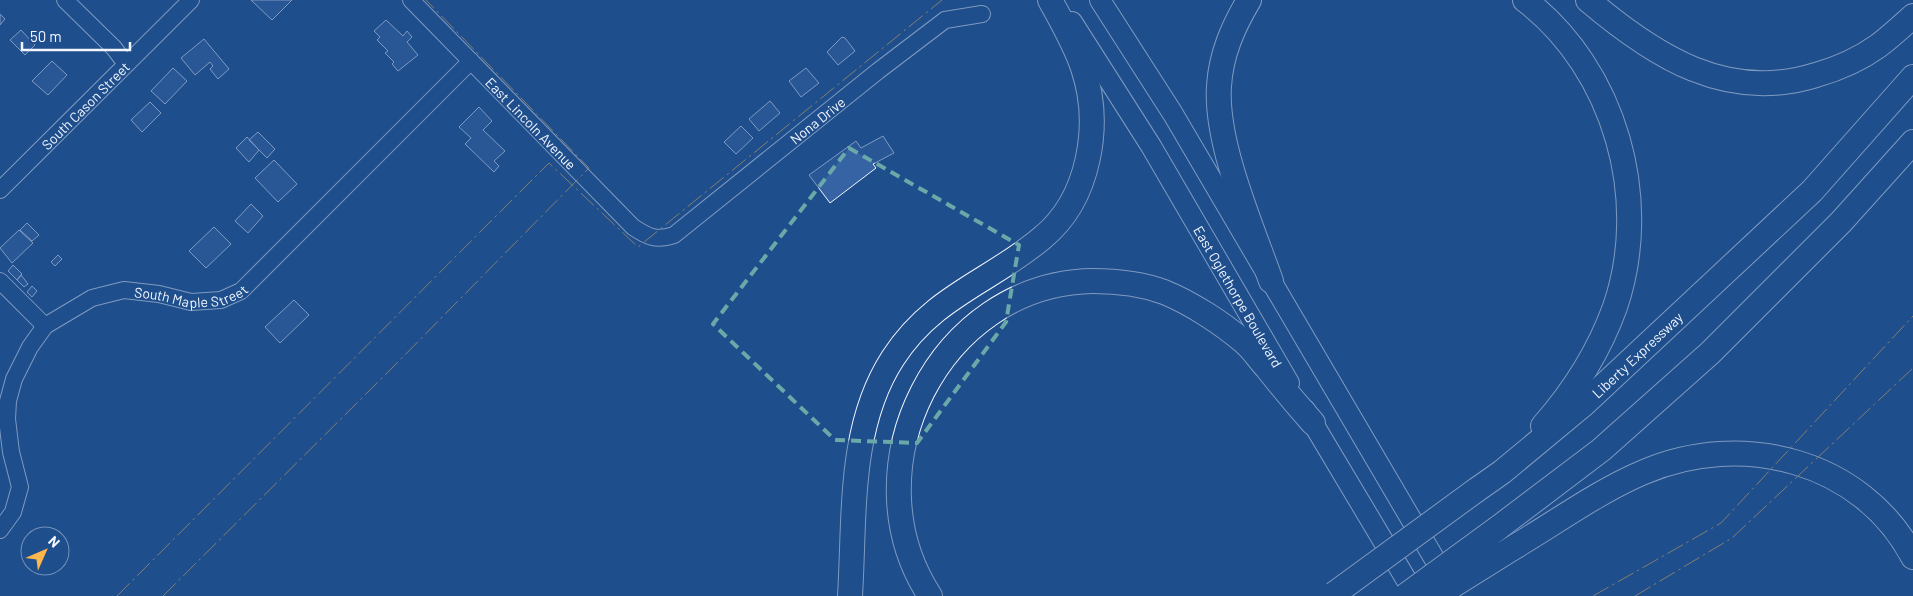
<svg xmlns="http://www.w3.org/2000/svg" width="1913" height="596" font-family="Barlow,sans-serif">
<rect width="100%" height="100%" fill="#1f4e8c"/>
<path fill="#3563a3" stroke="#f2f6ff" d="M251,0H292L272,20Z
M0,14L5,19L0,25Z
M386,20L403,36L407,31L412,37L407,42L418,55L398,71L392,64L394,62L385,53L388,51L377,40L380,37L374,31Z
M21,30L35,45L25,55L10,40Z
M842,37L845,38L855,51L838,65L827,52Z
M204,39L229,69L218,79L210,69L213,66L210,62L195,75L181,58Z
M52,61L67,75L48,95L32,81Z
M173,68L187,81L165,104L151,91Z
M806,68L819,83L801,97L789,81Z
M770,101L780,113L759,131L749,119Z
M150,102L161,113L142,132L131,120Z
M479,107L492,121L483,130L505,151L494,161L499,166L494,172L465,144L471,138L459,127Z
M741,126L753,138L736,154L724,142Z
M258,132L275,149L267,158L249,140Z
M883,136L894,153L873,164L876,168L830,203L809,175L856,141L861,148Z
M247,137L259,150L249,162L236,148Z
M274,160L297,184L278,202L255,178Z
M251,204L263,216L248,233L235,221Z
M27,223L39,235L32,241L20,230Z
M214,227L231,244L206,268L189,251Z
M19,230L33,243L12,263L0,248Z
M58,255L62,259L55,266L51,262Z
M13,265L22,274L17,280L8,271Z
M21,275L28,284L24,287L17,280Z
M32,286L37,291L32,297L27,292Z
M294,300L309,315L280,343L265,327Z"/>
<g fill="none" stroke-linecap="round" stroke-linejoin="round">
<g stroke="#f2f6ff" stroke-width="18">
<g id="minor">
<path d="M65,0L114,48L126,64"/>
<path id="s1" d="M411,0L633,227C648,237 656,241 674,235L878,71L945,20L982,14"/>
<path id="s2" d="M0,190L191,0"/>
<path d="M0,281L45,326"/>
<path id="s3" d="M0,530L13,512L20,487L11,452L7,419L8,401L14,379L30,347L45,326L92,298L124,290L159,294L191,302L221,300L241,291L471,61"/>
</g>
</g>
<g stroke="#f2f6ff" stroke-width="22">
<g id="major">
<path d="M1100,0L1173,114L1448,582"/>
<path id="s4" d="M1072,22L1151,146L1289,383"/>
<path d="M1305,410L1416,596"/>
</g>
</g>
<g stroke="#f2f6ff" stroke-width="26">
<g id="highway">
<path d="M1249,0C1233,27 1221,54 1219,86C1215,143 1252,227 1271,281"/>
<path d="M1525,0C1615,69 1652,199 1615,307C1599,351 1574,391 1543,426"/>
<path d="M1588,0C1654,56 1727,103 1816,75C1837,69 1860,59 1878,46C1890,37 1902,26 1913,16"/>
<path id="s5" d="M1475,491L1502,472L1584,404L1812,191L1913,77"/>
<path d="M1498,528L1601,450L1710,353L1841,222L1913,142"/>
<path d="M1516,546C1558,521 1599,491 1644,472C1741,430 1862,460 1913,557"/>
<path d="M850,596C855,516 848,427 893,358C933,296 990,282 1042,238C1090,199 1102,124 1083,68C1075,44 1062,22 1050,0"/>
<path d="M930,596C847,469 939,283 1093,281C1117,281 1142,284 1164,292C1191,303 1222,323 1244,342C1253,349 1259,360 1267,368C1282,387 1297,405 1313,423"/>
</g>
</g>
<use href="#minor" stroke="#1f4e8c" stroke-width="16"/>
<use href="#major" stroke="#1f4e8c" stroke-width="20"/>
<use href="#highway" stroke="#1f4e8c" stroke-width="24"/>
<g stroke="#f2f6ff" stroke-width="26" stroke-linecap="butt">
<path id="highway-bridge" d="M1334,594L1475,491
M1405,596L1498,528
M1436,596L1516,546"/>
</g>
<use href="#highway-bridge" stroke="#1f4e8c" stroke-width="24"/>
<path stroke="#ffb74d" stroke-width="1" stroke-dasharray="18 4 2.5 4" stroke-linecap="butt" d="M117,596L549,163L638,247L942,0
M163,596L393,367L589,168L426,0
M1593,596L1721,523L1913,316
M1635,596L1732,538L1913,368"/>
</g>
<path d="M0 0H1913V596H0ZM849,148L1019,245L1006,322L917,443L835,440L713,324Z" fill="#1f4e8c" fill-opacity=".55" fill-rule="evenodd"/>
<path fill="none" stroke="#6aa9a8" stroke-width="4" stroke-dasharray="10 6" stroke-linejoin="round" d="M849,148L1019,245L1006,322L917,443L835,440L713,324Z"/>
<g text-anchor="middle" dominant-baseline="central" stroke-width="4" stroke-linejoin="round" paint-order="stroke">
<g font-size="14" fill="#f2f6ff" stroke="#1f4e8c">
<text stroke="none"><textPath href="#s2" startOffset="120">South Cason Street</textPath></text>
<text stroke="none"><textPath href="#s1" startOffset="545">Nona Drive</textPath></text>
<text stroke="none"><textPath href="#s1" startOffset="172">East Lincoln Avenue</textPath></text>
<text stroke="none"><textPath href="#s3" startOffset="376">South Maple Street</textPath></text>
<text stroke="none"><textPath href="#s4" startOffset="321">East Oglethorpe Boulevard</textPath></text>
<text stroke="none"><textPath href="#s5" startOffset="212">Liberty Expressway</textPath></text>
</g>
</g>
<g transform="translate(45 551) rotate(45)"><circle r="24" fill="#1f4e8c" stroke="#7391ba"/>
<path d="M0-4L9 19L0 12L-9 19Z" fill="#ffb74d"/>
<text y="-8" font-size="14" font-weight="bold" text-anchor="middle" fill="#f2f6ff">N</text>
</g>
<path d="M22 42v8h108v-8" fill="none" stroke="#f2f6ff" stroke-width="2.5"/>
<text x="30" y="42" font-size="15" fill="#f2f6ff" stroke="#1f4e8c" stroke-width="4" paint-order="stroke">50 m</text>
</svg>
